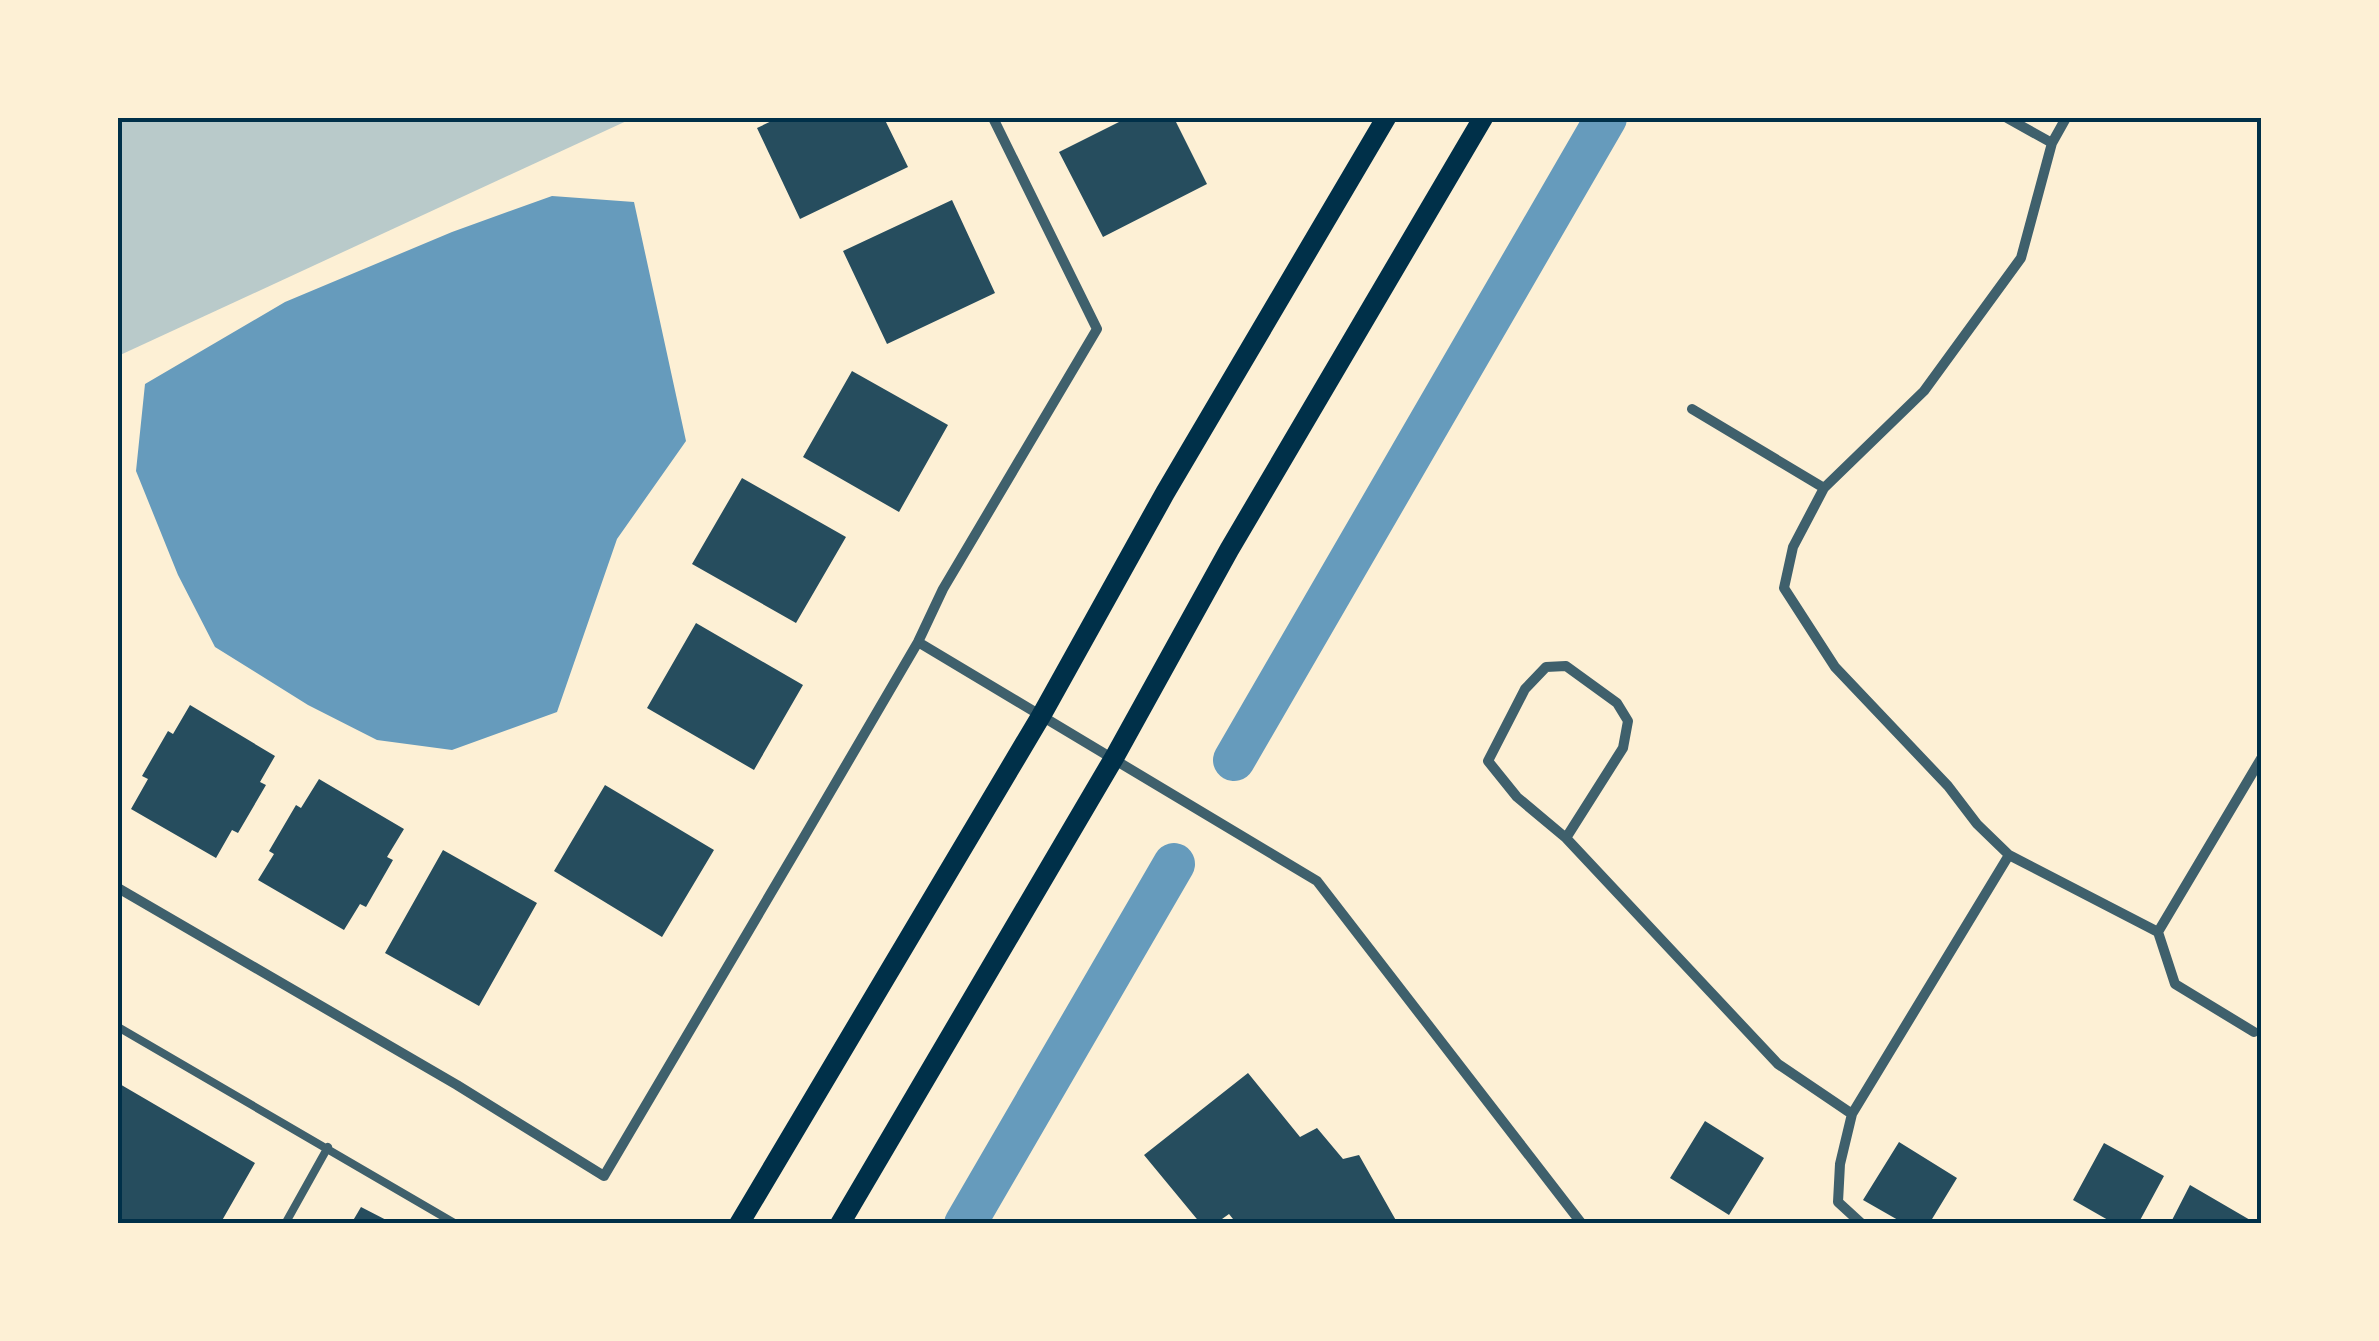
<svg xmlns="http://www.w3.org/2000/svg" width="2379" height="1341" font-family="Poppins,sans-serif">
<rect width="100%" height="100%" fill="#fdf0d5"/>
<path fill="#b9caca" d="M118,118H633L118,356Z"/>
<path fill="#669bbc" d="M552,196L634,202L686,441L617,539L557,712L452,750L377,740L308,705L215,647L178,575L136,471L145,384L285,302L452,232Z"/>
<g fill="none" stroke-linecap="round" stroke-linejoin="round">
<path stroke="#669bbc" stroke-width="42" d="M1234,760L1606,118
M965,1224L1174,864"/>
</g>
<path fill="#264d5e" d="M778,118H884L908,167L800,219L757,128Z
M1127,118H1174L1207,184L1103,237L1059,152Z
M952,200L995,293L887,344L843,251Z
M852,371L948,425L899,512L803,457Z
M742,478L846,537L796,623L692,564Z
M696,623L803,685L754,770L647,708Z
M190,705L275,756L260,782L266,785L238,833L232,830L216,858L131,809L148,779L142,776L168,731L173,734Z
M319,779L404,829L387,857L393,860L366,907L360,904L344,930L258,880L274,854L269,851L296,805L301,808Z
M605,785L714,850L662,937L554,871Z
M443,850L537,903L479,1006L385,953Z
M1248,1073L1300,1137L1317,1128L1343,1159L1359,1155L1398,1224H1237L1229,1214L1215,1224H1201L1144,1155Z
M118,1083L255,1163L220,1224H118Z
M1705,1121L1764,1158L1729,1215L1670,1178Z
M1899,1142L1957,1178L1929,1224H1905L1863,1200Z
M2104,1143L2164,1176L2138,1224H2115L2073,1200Z
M2190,1185L2257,1224H2170Z
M361,1207L394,1224H351Z"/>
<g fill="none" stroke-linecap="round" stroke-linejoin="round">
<path stroke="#3f606c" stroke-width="8" d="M118,1027L456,1224
M285,1224L328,1147"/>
<path stroke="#3f606c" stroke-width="10" d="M2007,118L2052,143
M2066,118L2052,143L2021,258L1924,391L1824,488L1793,547L1784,588L1835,667L1948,786L1977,824L2009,855L2158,932L2175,984L2254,1032
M1692,409L1824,488
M918,642L1317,881L1582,1224
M1566,838L1623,748L1628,721L1617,703L1566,666L1546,667L1525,689L1488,761L1517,797L1566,838L1778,1064L1852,1114L1840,1164L1838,1202L1862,1224
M118,888L457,1085L604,1176L804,837L918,642L943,589L1097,329L993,118
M2158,932L2262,757
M1852,1114L2009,855"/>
<path stroke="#003049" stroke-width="20" d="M739,1224L1041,716L1165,493L1386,118
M840,1224L1114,758L1229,550L1483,118"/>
</g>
<rect width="2379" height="1341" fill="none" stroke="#fdf0d5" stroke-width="240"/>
<rect x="120" y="120" width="2139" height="1101" fill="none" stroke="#003049" stroke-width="4"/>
</svg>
